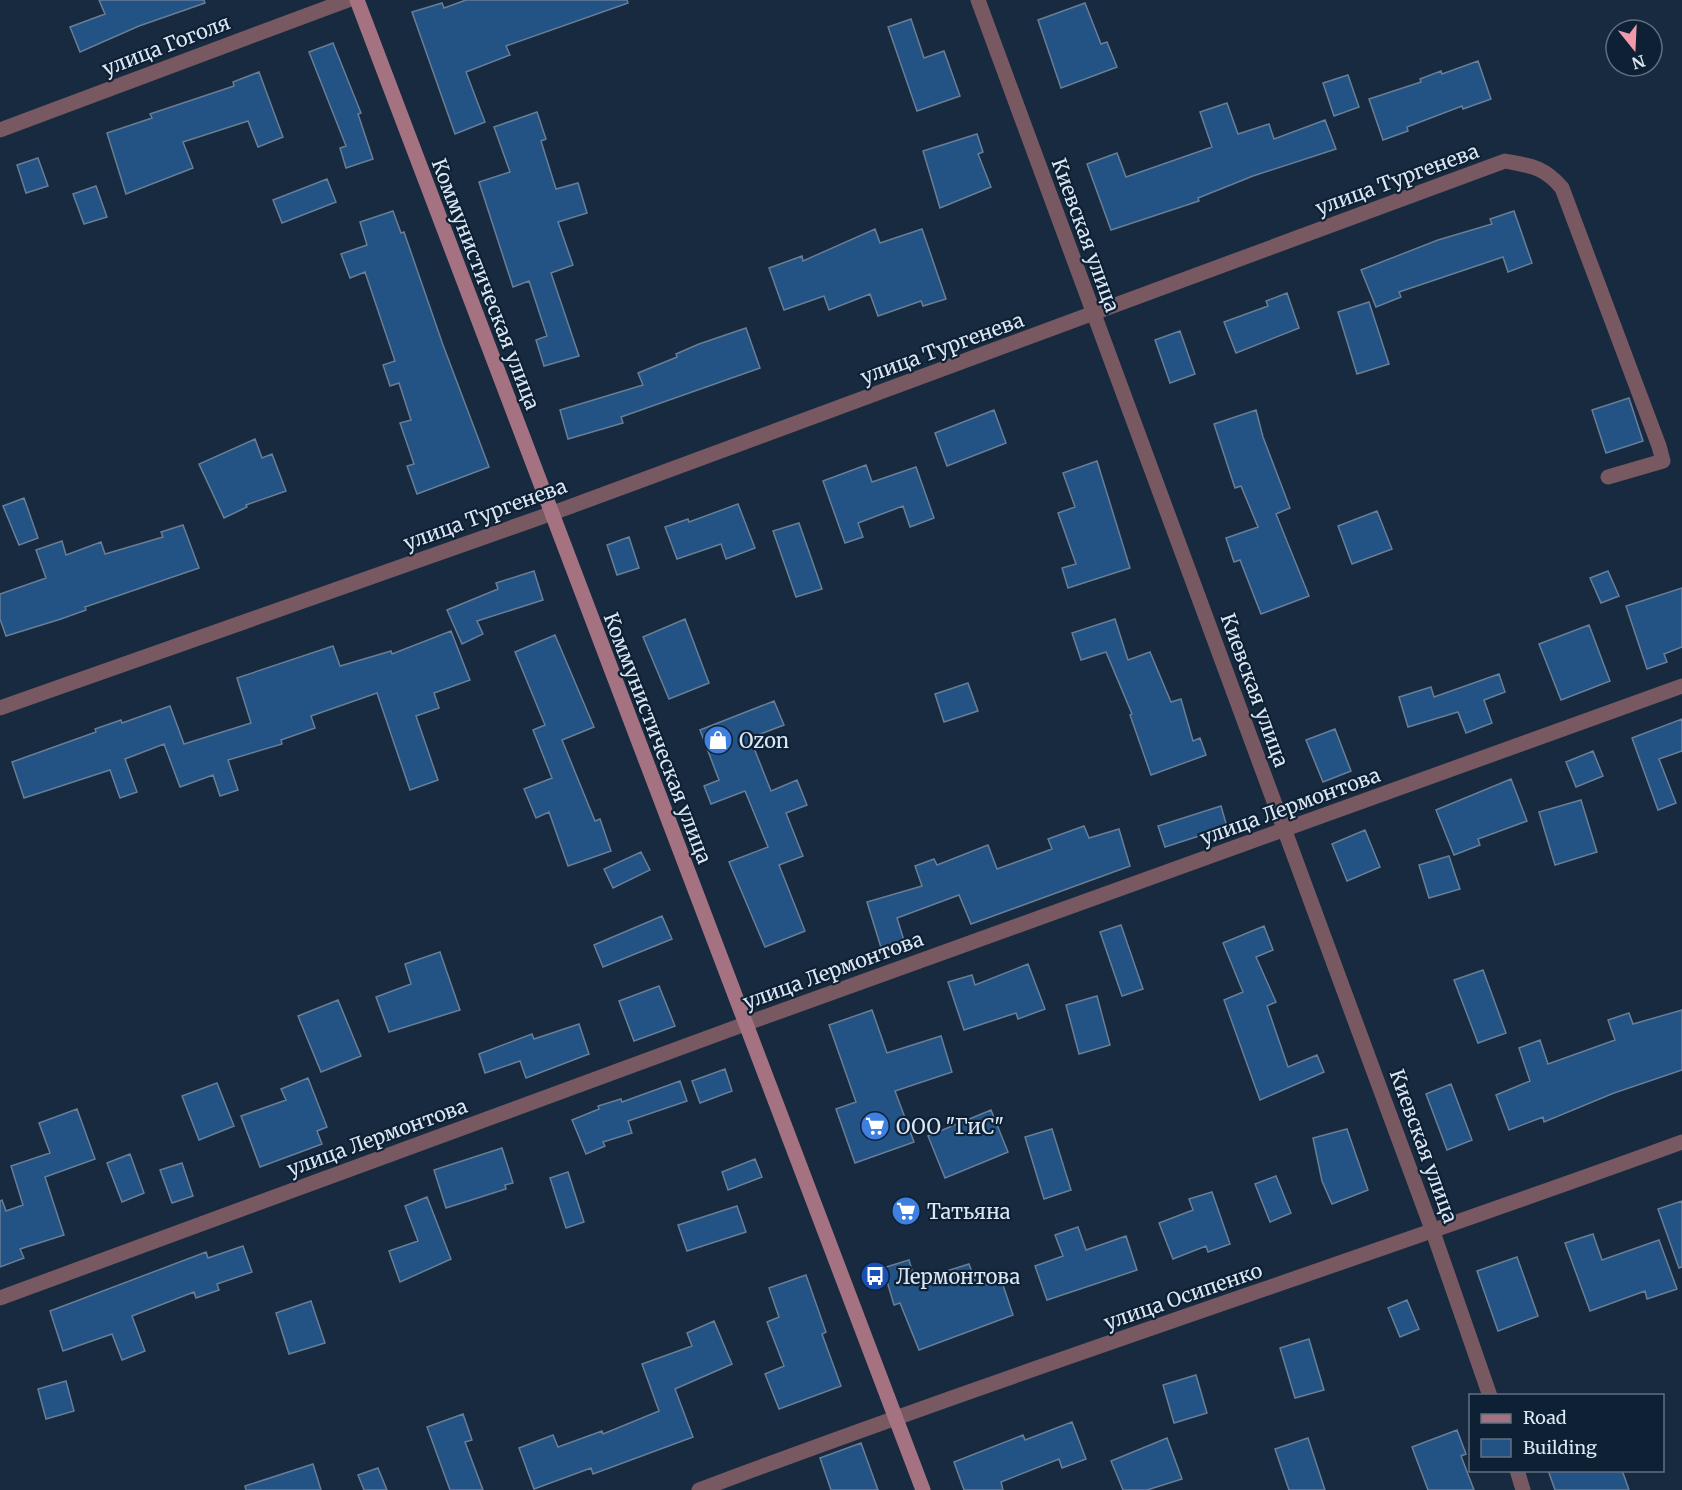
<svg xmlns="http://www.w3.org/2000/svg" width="1682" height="1490" font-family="Merriweather,serif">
<rect width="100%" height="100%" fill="#182a3f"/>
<path fill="#235384" stroke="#687e96" stroke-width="1.5" d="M99,0H204L205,3L139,26L80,52L70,27L105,14Z
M466,0H627L628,3L506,46L510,55L466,72L485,122L455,134L412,12L442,3L444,8Z
M1085,3L1101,44L1107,42L1117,67L1061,88L1038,20Z
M911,19L924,58L944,51L960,96L917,111L888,27Z
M333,43L361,113L358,114L373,159L346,168L340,148L346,146L309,52Z
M1478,61L1491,99L1463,109L1462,106L1407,127L1408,131L1383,140L1369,99L1421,82L1420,79L1441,71L1442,74Z
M259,72L283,137L258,147L248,121L183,142L193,168L126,194L107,133L152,118L150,114L234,86L233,82Z
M1348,75L1359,107L1334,116L1323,83Z
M1227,103L1238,134L1269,124L1274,139L1325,120L1336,149L1253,176L1198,198L1199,201L1111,230L1087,164L1117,153L1126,177L1212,147L1200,112Z
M537,112L546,139L541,141L556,189L578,183L587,213L558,222L573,265L551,273L579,356L544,366L536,340L547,336L529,281L513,287L479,182L510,172L494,127Z
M977,134L983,152L978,154L991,187L940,208L923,151Z
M38,158L48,186L26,193L17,165Z
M327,179L336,202L282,223L273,200Z
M96,186L107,217L84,224L73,194Z
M393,211L401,233L404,232L443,345L489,467L417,494L407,466L414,464L400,423L411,420L399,383L390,386L383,365L395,361L365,272L350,278L341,254L367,245L360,222Z
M1514,211L1532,263L1508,272L1503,257L1399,292L1401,297L1376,307L1361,270L1438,240L1492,224L1490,219Z
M875,229L880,243L922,229L946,299L923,306L921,301L878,316L870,294L829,310L824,296L784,310L769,268L802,256L803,261Z
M1287,293L1299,328L1236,353L1224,322L1268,306L1266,301Z
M1369,302L1389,364L1357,374L1338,312Z
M746,328L760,368L621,417L623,423L568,439L560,410L643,385L638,373L677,357L676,354L699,344Z
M1180,331L1195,374L1170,383L1155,340Z
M1629,398L1643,441L1606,453L1592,410Z
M994,410L1006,443L947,466L935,433Z
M1256,410L1263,437L1290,508L1276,514L1309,596L1261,614L1240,560L1234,562L1226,538L1258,527L1241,486L1235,488L1214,424Z
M255,439L262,458L272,454L286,491L246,505L247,507L224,518L199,464Z
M1097,461L1130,568L1068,588L1062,568L1076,564L1058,513L1075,507L1063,473Z
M866,465L872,482L916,467L934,518L910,527L903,506L858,523L863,537L845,543L823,481Z
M24,498L38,538L19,545L3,506Z
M738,504L755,548L726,559L721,544L677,559L665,527L688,519L689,522Z
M1377,511L1392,549L1352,564L1338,526Z
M799,523L822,589L796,597L773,531Z
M183,525L199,568L85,607L86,610L61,619L6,636L0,619V594L46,578L36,550L62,541L66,555L101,542L105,554L163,537L161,532Z
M629,537L639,568L617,575L607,545Z
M534,571L543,600L477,621L483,634L462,644L447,610L498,589L496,583Z
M1608,571L1619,596L1601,603L1590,578Z
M1682,588V647L1664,654L1667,662L1647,669L1626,606Z
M685,619L709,683L669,699L643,637Z
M1115,619L1128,660L1150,652L1171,702L1181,699L1193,741L1200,738L1206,755L1151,775L1130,715L1132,714L1106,652L1081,660L1072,633Z
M1589,625L1610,681L1561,700L1539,644Z
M451,631L470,680L434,693L439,708L416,716L438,780L410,790L377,693L311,716L315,728L281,740L282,744L228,760L238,790L220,796L213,775L180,787L164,744L125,759L137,792L120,798L110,770L24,798L12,762L96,732L95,729L121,720L122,723L170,706L184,744L251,723L237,678L333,646L340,666L391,651L392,654Z
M555,635L594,727L562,740L595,821L600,819L611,851L568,866L549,812L536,818L524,789L552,778L533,730L545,725L515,652Z
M1499,674L1505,692L1484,700L1492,723L1466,733L1458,712L1408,727L1399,697L1431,687L1434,697Z
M968,683L978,711L944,722L935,694Z
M774,701L784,725L750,738L771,791L797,780L807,805L786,813L803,856L779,865L805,931L765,947L729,862L768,847L745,791L711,804L704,786L719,780L700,730Z
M1682,719V751L1659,759L1676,803L1658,810L1632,738Z
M1335,729L1351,771L1323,782L1306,740Z
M1593,751L1603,776L1576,787L1566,762Z
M1511,779L1527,821L1478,839L1480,845L1454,855L1436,810Z
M1581,800L1597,852L1555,865L1539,812Z
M1221,806L1227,827L1165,847L1158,826Z
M1084,826L1089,838L1119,829L1130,866L971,924L959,895L897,918L906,947L883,954L867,902L922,886L915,866L934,859L937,865L988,845L997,869L1052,849L1048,839Z
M1365,830L1380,867L1347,881L1332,844Z
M641,852L650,870L613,888L604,869Z
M1449,856L1460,889L1429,898L1419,865Z
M662,916L672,939L603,967L594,945Z
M1121,925L1143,989L1122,996L1100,932Z
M1264,926L1273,950L1256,957L1276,1002L1267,1006L1288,1067L1317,1055L1324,1072L1260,1100L1224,1000L1243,992L1223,943Z
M440,952L460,1010L389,1032L376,997L411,984L405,964Z
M1028,964L1045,1009L1018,1019L1016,1013L964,1030L948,982L972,975L975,985Z
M1483,970L1506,1033L1478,1043L1454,980Z
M659,986L675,1026L634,1041L619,1001Z
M1097,996L1110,1045L1079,1054L1066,1005Z
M338,1000L361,1056L321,1072L298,1016Z
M872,1010L887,1053L941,1036L952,1072L895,1091L914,1142L855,1163L836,1109L856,1102L829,1025Z
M1682,1010V1070L1614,1093L1544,1122L1543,1117L1509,1130L1496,1095L1530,1081L1519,1048L1540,1040L1548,1064L1615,1040L1608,1020L1629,1013L1633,1024Z
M579,1024L589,1054L526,1078L520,1061L485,1073L479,1054L532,1034L534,1039Z
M725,1069L732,1091L700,1103L692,1081Z
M308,1078L327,1127L317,1131L322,1144L260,1167L241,1116L286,1100L281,1089Z
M680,1081L687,1101L628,1121L632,1133L603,1142L605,1146L586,1154L572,1120L599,1109L598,1106L621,1099L622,1102Z
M217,1083L234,1126L199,1140L182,1096Z
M1451,1084L1472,1140L1447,1150L1426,1094Z
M77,1109L95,1159L45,1177L64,1235L20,1249L24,1258L0,1267V1201L2,1200L6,1211L23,1205L11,1166L50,1153L39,1123Z
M991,1110L1008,1152L945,1178L928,1136Z
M1052,1129L1071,1190L1044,1199L1025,1137Z
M1347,1129L1368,1190L1332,1204L1322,1181L1313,1138Z
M502,1148L513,1183L505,1185L506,1189L446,1208L434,1170Z
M130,1154L144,1193L122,1202L107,1163Z
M755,1159L762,1177L728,1190L722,1172Z
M182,1163L193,1196L172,1203L160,1170Z
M568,1172L584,1222L566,1228L550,1178Z
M1276,1176L1291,1213L1270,1222L1255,1184Z
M1212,1192L1230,1244L1208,1252L1206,1246L1173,1259L1159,1223L1193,1210L1189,1199Z
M427,1197L451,1259L400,1282L389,1251L418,1241L405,1206Z
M1682,1201V1267L1679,1268L1658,1209Z
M737,1206L746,1232L687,1251L678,1225Z
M1078,1227L1086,1250L1126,1236L1137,1270L1047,1300L1035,1266L1063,1256L1055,1235Z
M1593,1234L1602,1260L1659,1240L1677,1289L1647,1299L1645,1291L1590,1311L1565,1243Z
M243,1246L252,1272L217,1284L219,1290L196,1298L194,1292L132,1316L145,1351L122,1360L112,1334L63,1351L50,1311L206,1252L208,1258Z
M1517,1257L1538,1316L1498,1331L1477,1271Z
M909,1260L915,1281L969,1264L977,1286L1001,1279L1013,1315L919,1350L900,1303L894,1305L883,1268Z
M806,1275L826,1332L822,1334L841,1386L779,1409L765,1374L784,1366L767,1322L779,1317L769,1288Z
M1407,1300L1419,1329L1400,1337L1388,1308Z
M311,1301L325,1343L289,1354L276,1313Z
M714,1321L732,1364L675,1389L693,1437L593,1474L591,1468L534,1489L519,1448L553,1435L558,1447L602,1431L603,1434L659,1411L642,1364L692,1346L687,1333Z
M1309,1339L1324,1390L1295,1398L1280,1348Z
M1196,1375L1207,1413L1174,1423L1163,1385Z
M66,1381L74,1411L46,1419L38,1389Z
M463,1414L472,1440L465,1442L483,1490H450L427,1427Z
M1072,1422L1086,1459L1062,1468L1059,1459L1001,1482L1003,1490H964L954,1462L1023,1435L1025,1440Z
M1457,1430L1466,1454L1461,1456L1474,1490H1428L1412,1447Z
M1167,1438L1182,1479L1147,1490H1123L1111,1461Z
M1308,1438L1325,1490H1289L1275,1449Z
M861,1443L878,1490H831L820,1458Z
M313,1464L321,1490H246L245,1486Z
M378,1468L387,1490H364L358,1475Z
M1548,1470H1622L1629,1490H1555Z"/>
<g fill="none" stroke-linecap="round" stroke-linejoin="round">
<path stroke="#785861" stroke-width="15" d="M978,0L1433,1232L1490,1396
M0,130L348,0
M0,708L550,514L1505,161C1532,166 1544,167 1562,188L1659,446L1663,461L1608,477
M0,1298L745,1024L1682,686
M1517,1470L1523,1490
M699,1490C1024,1368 1355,1261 1682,1142"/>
<path stroke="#a47280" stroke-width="15" d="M357,0L923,1490"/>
</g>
<defs>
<g id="shop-disc" transform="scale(1.5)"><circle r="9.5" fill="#3f7fe0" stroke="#0e2034"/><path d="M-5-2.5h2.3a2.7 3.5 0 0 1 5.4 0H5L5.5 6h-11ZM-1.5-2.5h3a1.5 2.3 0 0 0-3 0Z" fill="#fff"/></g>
<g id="supermarket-disc" transform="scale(1.5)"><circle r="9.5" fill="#3f7fe0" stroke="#0e2034"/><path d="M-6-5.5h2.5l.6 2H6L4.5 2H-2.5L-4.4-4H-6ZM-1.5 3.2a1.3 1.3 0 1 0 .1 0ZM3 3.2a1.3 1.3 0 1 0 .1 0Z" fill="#fff"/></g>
<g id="bus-disc" transform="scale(1.5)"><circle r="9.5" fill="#1a4fb4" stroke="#0e2034"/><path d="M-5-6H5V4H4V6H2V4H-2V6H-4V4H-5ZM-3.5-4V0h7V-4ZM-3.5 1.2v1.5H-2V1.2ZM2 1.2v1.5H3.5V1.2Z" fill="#fff"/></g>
</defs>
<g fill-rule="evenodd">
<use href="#shop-disc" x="718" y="740"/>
<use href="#supermarket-disc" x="875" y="1126"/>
<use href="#supermarket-disc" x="906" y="1211"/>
<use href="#bus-disc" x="875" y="1276"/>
</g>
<g text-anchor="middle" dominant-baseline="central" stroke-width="4.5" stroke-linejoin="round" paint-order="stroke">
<g font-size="20" fill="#dbe7f5" stroke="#0e2034">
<text transform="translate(166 45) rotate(-21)">улица Гоголя</text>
<text transform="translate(1397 179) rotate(-20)">улица Тургенева</text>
<text transform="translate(1086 235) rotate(70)">Киевская улица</text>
<text transform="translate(486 284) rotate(69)">Коммунистическая улица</text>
<text transform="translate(942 348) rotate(-20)">улица Тургенева</text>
<text transform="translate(485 514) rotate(-20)">улица Тургенева</text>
<text transform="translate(1255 690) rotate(70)">Киевская улица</text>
<text transform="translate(658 738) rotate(69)">Коммунистическая улица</text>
<text transform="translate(1290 806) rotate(-20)">улица Лермонтова</text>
<text transform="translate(833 970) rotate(-20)">улица Лермонтова</text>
<text transform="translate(377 1137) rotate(-20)">улица Лермонтова</text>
<text transform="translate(1424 1146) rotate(70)">Киевская улица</text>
<text transform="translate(1183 1296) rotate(-19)">улица Осипенко</text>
</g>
<g font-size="20" fill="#dbe7f5" stroke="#0e2034" text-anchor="start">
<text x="739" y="740">Ozon</text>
<text x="896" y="1126">ООО "ГиС"</text>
<text x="927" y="1211">Татьяна</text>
<text x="896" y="1276">Лермонтова</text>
</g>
</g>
<rect x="1469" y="1394" width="195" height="78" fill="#0e2034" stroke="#607081" stroke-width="1.5"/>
<rect x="1481" y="1414" width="30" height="9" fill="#a47280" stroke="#607081" stroke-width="1.5"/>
<text x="1523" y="1424" font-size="18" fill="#dbe7f5">Road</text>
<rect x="1481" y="1439" width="30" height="18" fill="#235384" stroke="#607081" stroke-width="1.5"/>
<text x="1523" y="1454" font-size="18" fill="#dbe7f5">Building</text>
<g transform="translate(1634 48) rotate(162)"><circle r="28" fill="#0e2034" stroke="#607081" stroke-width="1.5"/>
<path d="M0-4.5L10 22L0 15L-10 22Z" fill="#f29aac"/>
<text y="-9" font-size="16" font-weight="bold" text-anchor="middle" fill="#dbe7f5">N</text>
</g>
</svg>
